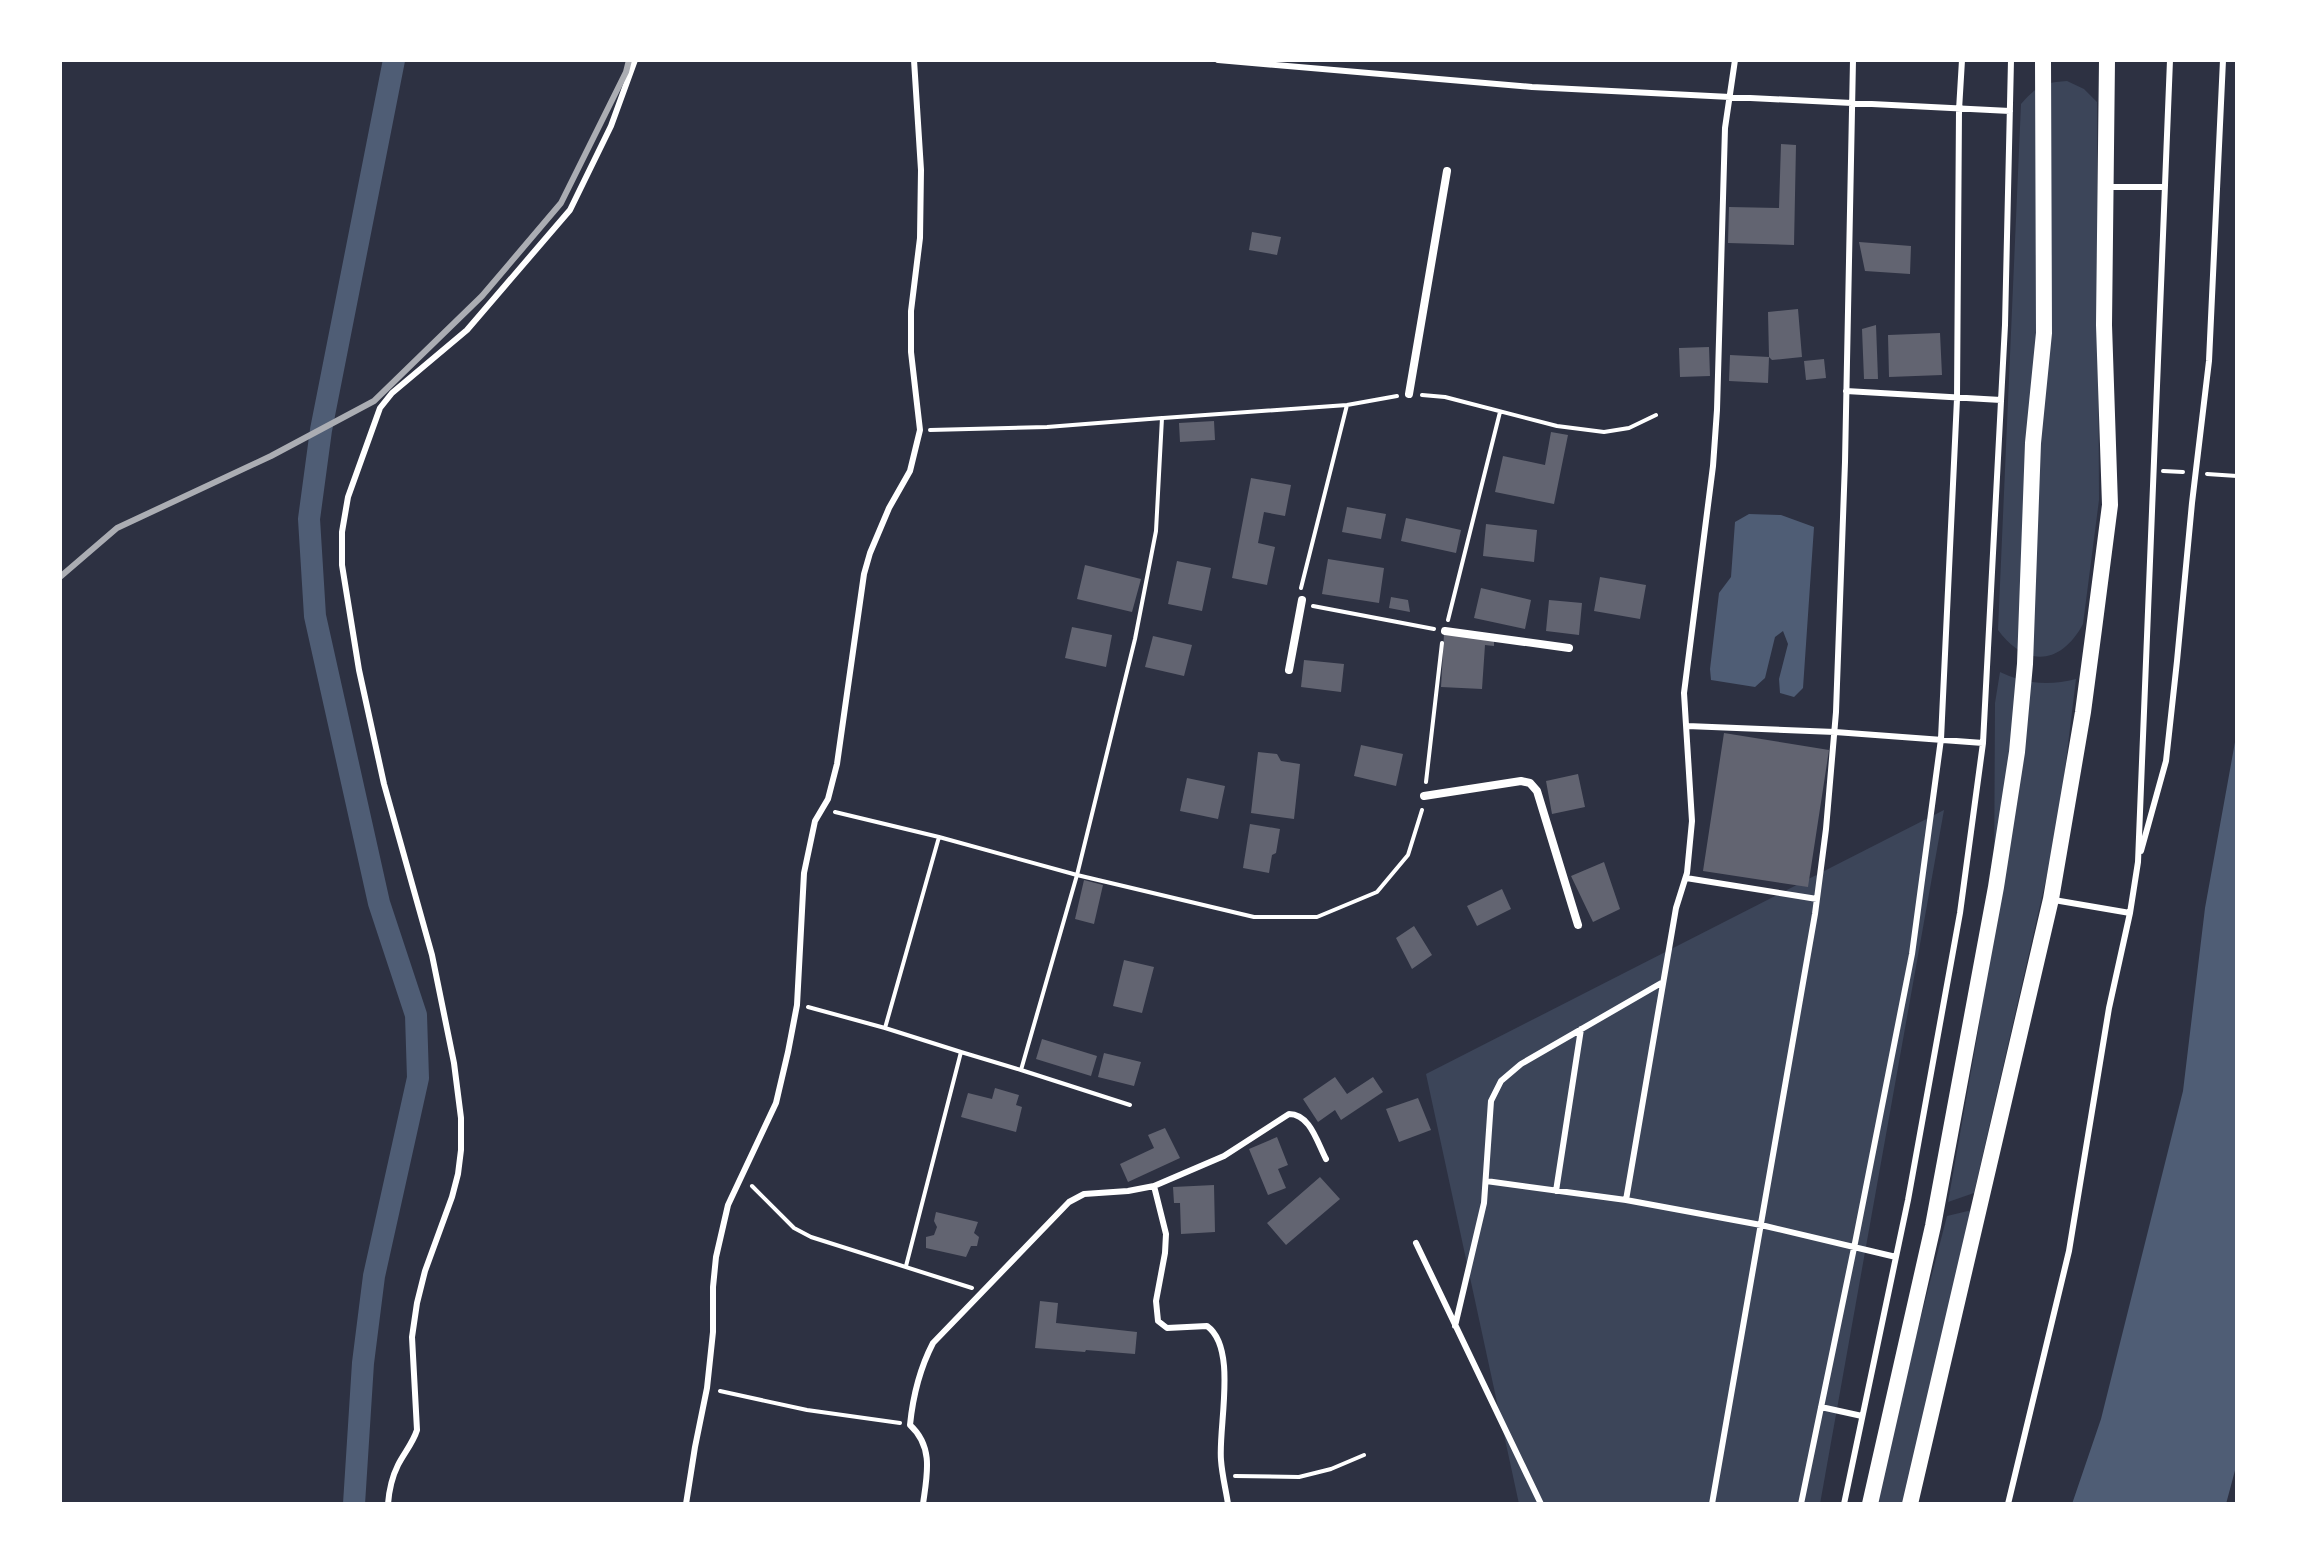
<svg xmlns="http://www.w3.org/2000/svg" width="2297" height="1564" font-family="'Golos Text',sans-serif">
<rect width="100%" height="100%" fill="#2d3142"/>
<path fill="#3c4559" d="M2067,81L2084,89L2097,102L2099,500L2083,624C2061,665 2026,668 1998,630L2021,104C2035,87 2045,82 2067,81Z
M2000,672C2025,684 2049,686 2076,679L2058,827L1974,1193L1948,1202L1979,1026L1994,896L1995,703Z
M1944,810L1820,1504H1519L1426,1074Z
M1972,1210L1912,1504H1877L1916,1336L1947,1216Z"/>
<path fill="#4f5d75" d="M1749,514L1781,515L1814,527L1803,688L1794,697L1780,693L1779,679L1788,644L1783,631L1775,637L1765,678L1755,687L1711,680L1710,669L1719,593L1731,577L1735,522Z
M2237,731V1463L2226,1504H2072L2101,1419L2183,1091L2205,908Z"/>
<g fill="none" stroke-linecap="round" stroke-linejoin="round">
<path stroke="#4f5d75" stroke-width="22" d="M354,1504L363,1363L374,1276L418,1078L416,1015L379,903L315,616L309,519L321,430L394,60"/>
</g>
<path fill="#626471" d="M1781,144L1796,145L1794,245L1728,243L1729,207L1779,208Z
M1252,232L1281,237L1277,255L1249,250Z
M1859,242L1911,246L1910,274L1865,271Z
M1798,309L1802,357L1772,360L1769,357L1768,383L1729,381L1730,355L1769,357L1768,312Z
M1876,325L1878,379H1864L1862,329Z
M1940,333L1942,375L1889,377L1888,335Z
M1709,347L1710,376L1680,377L1679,348Z
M1824,359L1826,378L1806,380L1804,361Z
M1214,421L1215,440L1180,442L1179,423Z
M1551,432L1568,435L1554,504L1495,492L1503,456L1545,465Z
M1251,478L1291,485L1285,516L1264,512L1258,543L1275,547L1267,585L1232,578Z
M1347,507L1386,514L1381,539L1342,532Z
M1406,518L1461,530L1456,553L1401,541Z
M1486,524L1537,530L1534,562L1483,556Z
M1328,559L1384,568L1379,603L1322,594Z
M1177,561L1211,568L1202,611L1168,604Z
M1085,565L1141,579L1132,612L1077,599Z
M1600,577L1646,585L1640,619L1594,611Z
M1481,588L1531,600L1525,629L1474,618Z
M1391,597L1408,600L1410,612L1389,608Z
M1549,600L1582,603L1579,635L1546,631Z
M1072,627L1112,635L1106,667L1065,658Z
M1444,634L1494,637V646L1485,645L1482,689L1441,687Z
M1153,636L1192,645L1184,676L1145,667Z
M1304,660L1344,664L1341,692L1301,687Z
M1724,733L1829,750L1808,887L1703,871Z
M1361,745L1403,754L1396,786L1354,776Z
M1258,752L1277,754L1281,761L1300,764L1294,819L1251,813Z
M1578,774L1585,807L1552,814L1546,781Z
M1187,778L1225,786L1218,819L1180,811Z
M1250,824L1280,829L1276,853L1272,855L1269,873L1243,868Z
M1604,862L1620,909L1593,922L1571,876Z
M1084,880L1103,885L1094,924L1075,919Z
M1502,889L1511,909L1477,926L1467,906Z
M1414,926L1432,955L1412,969L1396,938Z
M1124,960L1154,967L1142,1013L1113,1006Z
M1042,1039L1097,1056L1091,1076L1036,1059Z
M1104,1053L1141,1062L1134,1086L1098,1077Z
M1335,1077L1347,1094L1373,1077L1383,1092L1341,1120L1335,1110L1318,1122L1303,1099Z
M995,1088L1019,1095L1016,1105L1022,1107L1016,1132L961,1117L968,1093L992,1099Z
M1418,1098L1431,1130L1399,1142L1386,1109Z
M1165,1128L1180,1158L1128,1182L1120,1164L1154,1148L1148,1135Z
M1277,1137L1288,1165L1278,1169L1286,1188L1268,1195L1249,1149Z
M1320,1177L1340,1199L1286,1245L1267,1223Z
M1214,1185L1215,1232L1181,1234L1180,1203H1174L1173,1187Z
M936,1212L978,1222L974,1233L979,1237L977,1246H971L966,1257L926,1248V1237L934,1235L937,1227L934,1221Z
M1040,1301L1058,1303L1056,1323L1137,1332L1135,1354L1086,1350L1085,1352L1035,1348Z"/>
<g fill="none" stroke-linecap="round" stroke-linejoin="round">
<path stroke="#fff" stroke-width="4" d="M1422,395L1445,397L1557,426L1604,432L1629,428L1656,415
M1163,418L1347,405L1397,396
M930,430L1047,427L1162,418L1156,531L1135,639L1077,875L939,837
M2163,471L2183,472
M2207,474L2237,476
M1301,588L1347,405
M1313,606L1434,629
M1448,620L1500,412
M1426,782L1442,643
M835,812L939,837L885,1028
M808,1007L885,1028L961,1052L906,1266
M961,1052L1021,1070L1077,875L1254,917H1317L1377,892L1408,855L1422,810
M1021,1070L1130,1105
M752,1186L794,1228L811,1237L972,1288
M720,1391L807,1410L900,1423
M1235,1476L1299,1477L1331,1469L1364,1455"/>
<path stroke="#fff" stroke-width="6" d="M1218,60L1532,87L2010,111
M1735,60L1725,128L1717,410L1713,466L1684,693L1692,821L1687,873L1676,908L1626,1200L1761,1225L1896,1257
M2108,187H2164
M1846,391L2001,400
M1687,726L1835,732L1983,743
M2141,851L2166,761L2177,661L2192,503L2209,361L2223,60
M1686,878L1817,899
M2054,900L2130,913
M1486,1181L1626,1200
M1154,1186L1166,1234L1165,1253L1156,1301L1158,1321L1167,1328L1207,1326C1238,1348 1218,1427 1221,1460C1222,1475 1226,1490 1228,1504
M1556,1191L1581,1029
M1416,1243L1541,1504
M1455,1326L1484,1203L1491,1101L1501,1081L1521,1064L1663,982
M1821,1407L1862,1416
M388,1504C389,1491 392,1477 398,1465C404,1453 413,1443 417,1430L412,1337L417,1303L425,1271L452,1197L458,1174L461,1150V1118L454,1063L432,955L384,784L359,670L342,565V532L348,497L380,408L392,393L467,330L570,210L611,126L635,60
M686,1504L695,1447L707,1388L713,1332V1287L716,1257L728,1205L776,1103L788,1052L797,1005L804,873L815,821L828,799L837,764L864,574L870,553L889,508L910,471L920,430L911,352V311L920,238L921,170L914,60
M923,1504C927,1475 934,1447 910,1425C913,1395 919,1370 933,1343L1069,1202L1084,1194L1128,1191L1154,1186L1224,1156L1289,1114C1310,1114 1317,1142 1326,1159
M1712,1504L1815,914L1826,829L1836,712L1845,462L1853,60
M1801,1504L1854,1248L1912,954L1941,739L1957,399L1959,110L1962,60
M1844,1504L1908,1200L1960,913L1983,743L2005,325L2011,60
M2008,1504L2069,1251L2109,1008L2130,913L2138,862L2170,60"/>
<path stroke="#fff" stroke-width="8" d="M1409,394L1447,171
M1445,631L1569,648
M1289,670L1302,600
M1424,796L1521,781L1530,783L1537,791L1578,925"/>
<path stroke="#fff" stroke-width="16" d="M1870,1504L1933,1226L1996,887L2017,752L2025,664L2033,443L2044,333L2043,60
M1910,1504L2051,899L2083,712L2094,629L2110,505L2104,325L2107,60"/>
<path stroke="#abadb3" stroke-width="6" d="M60,577L117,528L271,456L374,401L482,296L561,203L626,72L629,60"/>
</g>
<rect width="2297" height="1564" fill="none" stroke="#ffffff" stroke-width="124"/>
</svg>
